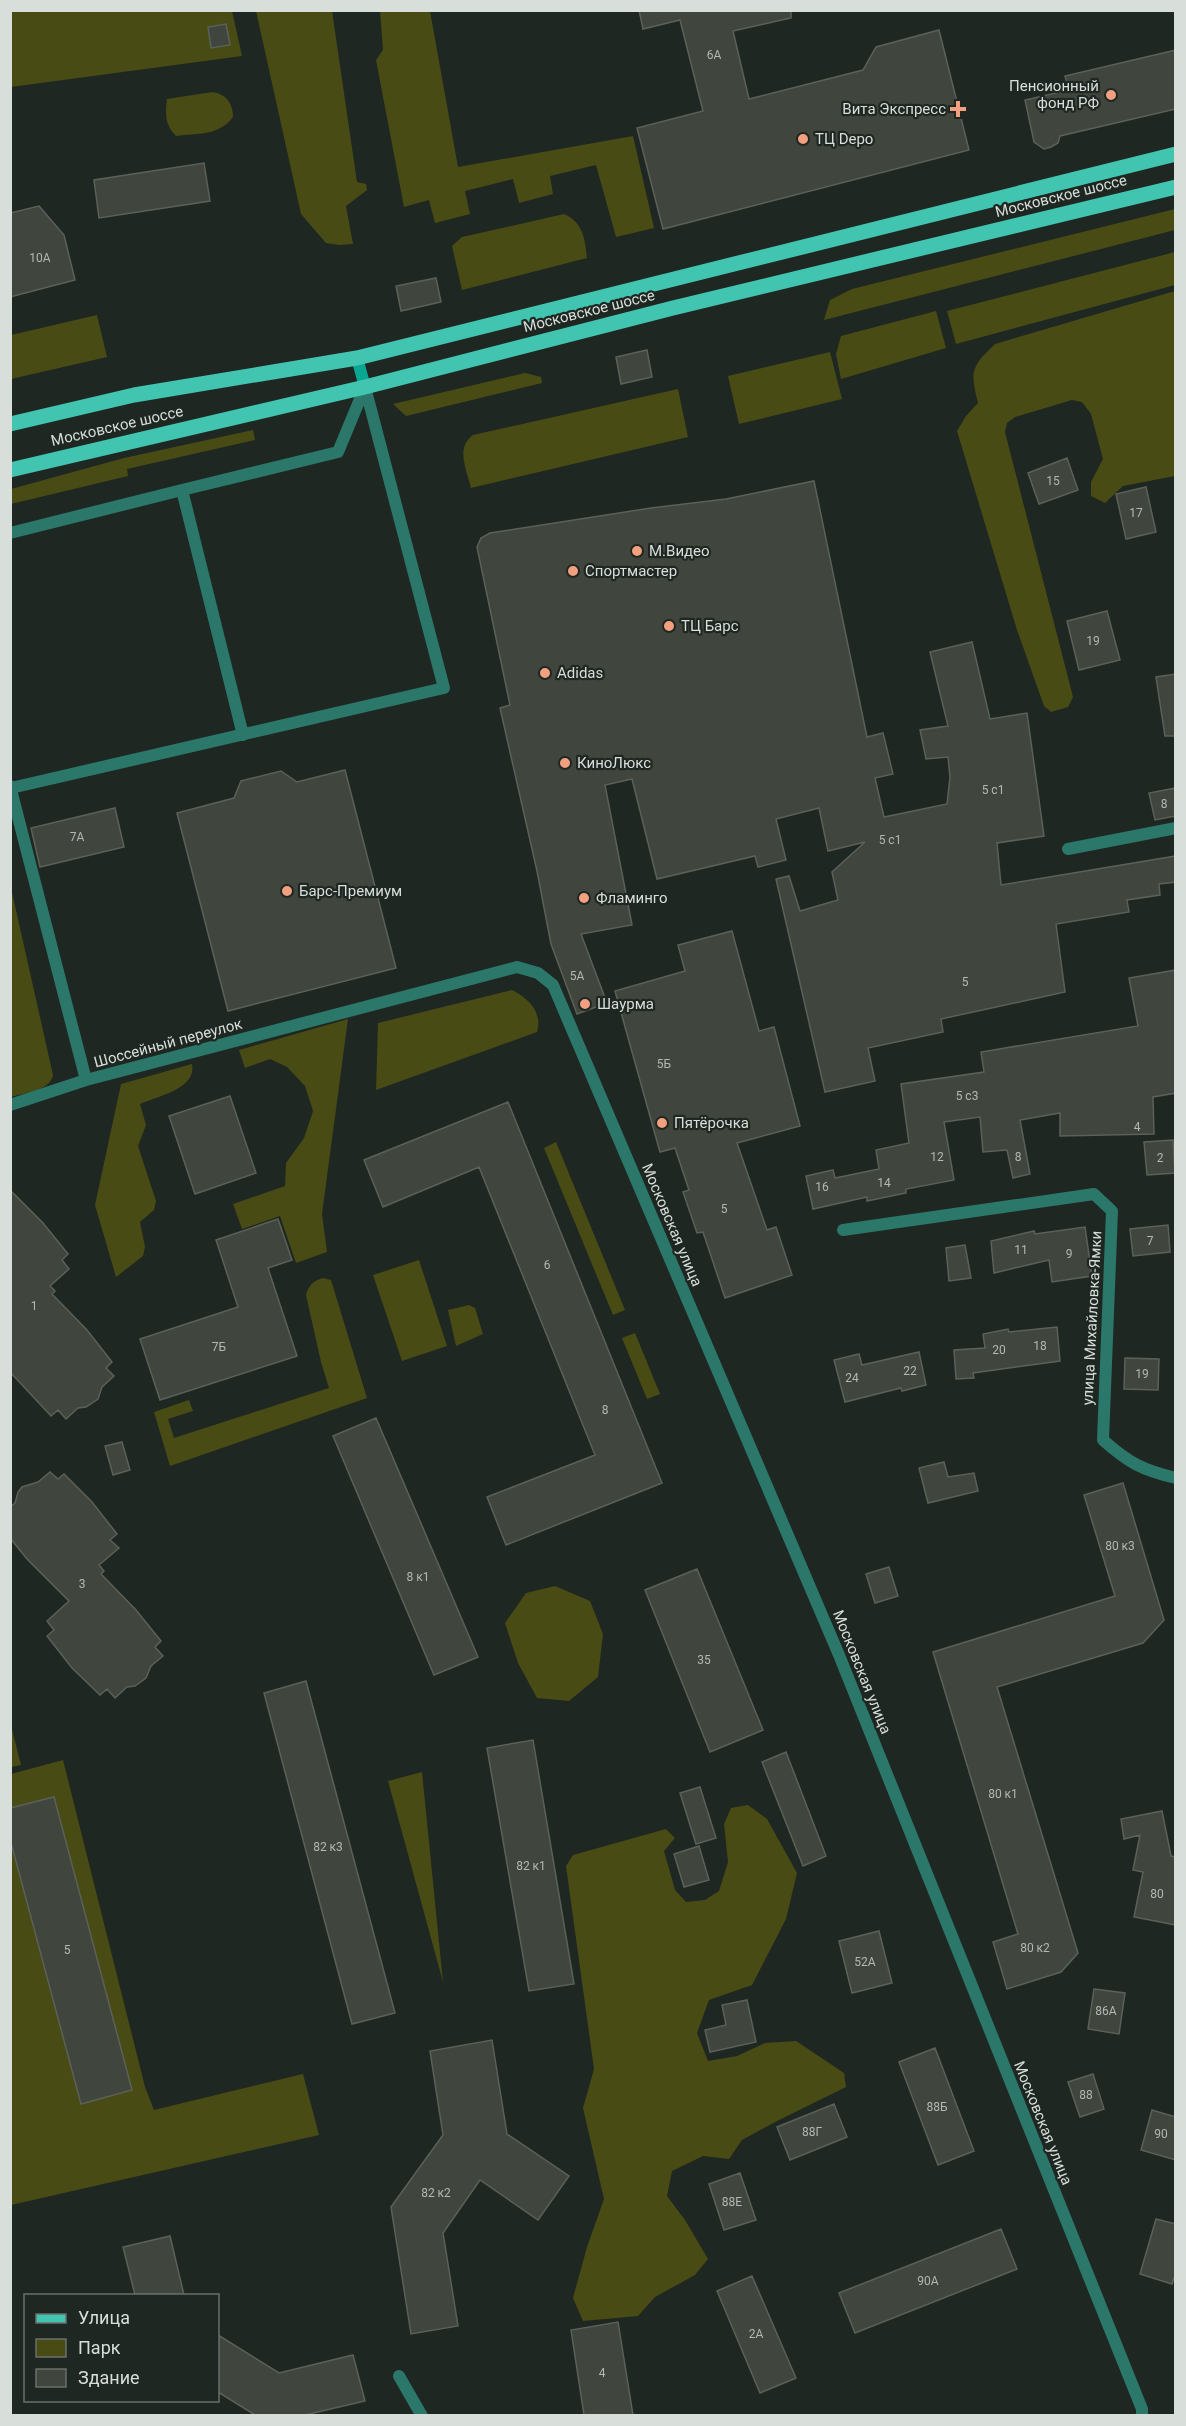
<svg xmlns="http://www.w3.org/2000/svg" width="1186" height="2426" font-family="Roboto,sans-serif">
<rect width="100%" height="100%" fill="#1f2722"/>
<path fill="#494b14" d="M10,11H232L242,56L11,87Z
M256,11H332L357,182L366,184L367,190L346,206L353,244L339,245L326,243L301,214Z
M380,11H430L458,167L633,136L654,228L616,237L596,165L550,176L553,194L519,203L513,179L465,191L470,214L435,223L429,200L404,207L376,60L383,50Z
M212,92C226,94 233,103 233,117C219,136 198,133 176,136C165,125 165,114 167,99Z
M1175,209V230L824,320L830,300L852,289Z
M564,214C583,222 585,239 587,258L462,290L452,246L462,237Z
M1175,252V285L956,344L947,311Z
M1175,291V476L1123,486L1105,503L1091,496V482L1103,459L1091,414L1082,402L1072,400L1015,417L1007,423L1005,432L1073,697L1068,707L1051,712L1044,706L1017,630L957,431L966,416L978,403C970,371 971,367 995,344Z
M936,311L946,348L841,379L836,354L841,336Z
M97,315L107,357L11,379V335Z
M830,352L842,399L739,424L728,376Z
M525,373L541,377L542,383L406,416L393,404Z
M678,389L688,437L471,488C467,470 455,448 473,435Z
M253,430L255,440L127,469L128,476L11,504V489L124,458Z
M11,888L53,1075C50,1091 24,1093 11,1097Z
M512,990C528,998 543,1012 537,1032L376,1090L378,1023Z
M348,1019L322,1214L327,1252L296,1263L280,1216L242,1229L233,1204L285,1186L286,1163L304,1138L313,1111L305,1086L287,1067L270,1059L245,1068L239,1050Z
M192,1064C197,1089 158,1096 140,1104L146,1125L138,1146L156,1201L154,1210L140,1222L145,1247L143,1256L116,1277L95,1205L121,1084Z
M556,1142L625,1310L613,1315L544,1148Z
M419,1260L447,1346L402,1361L373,1275Z
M323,1278L331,1280L367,1398L170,1466L154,1412L189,1400L193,1411L168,1419L174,1438L329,1388L321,1362L306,1295C309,1285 313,1281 323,1278Z
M469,1305L475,1308L483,1334L456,1346L448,1310Z
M635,1333L660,1394L647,1399L622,1338Z
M555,1586L590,1601L603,1634L598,1677L569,1701L537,1698L518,1663L505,1623L526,1593Z
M11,1725L21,1765L11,1767H10Z
M63,1760L145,2087L154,2110L303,2074L319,2135L11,2205L10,1839L81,2104L132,2090L54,1797L11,1808V1774Z
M422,1772L443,1982L388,1781Z
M748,1805L767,1819L797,1873L786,1919L752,1985L709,2000L697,2033L708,2061L737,2056L765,2043L796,2041L844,2073L846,2087L777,2121L742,2140L729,2159L703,2156L672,2171L667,2196L685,2220L708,2259L695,2275L655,2297L638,2316L583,2321L573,2298L587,2247L604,2199L583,2108L594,2069L566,1866L573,1855L666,1829L675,1838L664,1851L675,1890L686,1902L705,1900L719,1891L728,1862L724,1824L731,1808Z"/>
<path fill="#40453d" stroke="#5b6158" stroke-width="1.5" d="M639,10H791V18L733,31L749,99L863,70L876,47L939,30L969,150L663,229L637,128L703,111L680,20L643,29Z
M226,24L230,45L211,48L208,27Z
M1176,50V109L1060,136L1058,143L1051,147L1044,149L1034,142L1025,100L1069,90L1065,76Z
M204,163L210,201L99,218L94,180Z
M39,206L64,235L75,280L10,297V213Z
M436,278L441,302L401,311L396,286Z
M647,350L652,377L621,384L616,357Z
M1067,458L1078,490L1039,504L1028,473Z
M814,481L867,737L883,733L893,774L875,778L884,817L947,804L950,777L948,757L926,759L920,730L948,726L930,652L972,642L990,719L1027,713L1044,836L997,843L1001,885L1176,856V882L1159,884L1160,895L1127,900L1129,912L1056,924L1065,992L941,1019L943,1032L868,1048L875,1081L825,1092L776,879L789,876L800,911L838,900L832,872L865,842L828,851L819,808L776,819L786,860L758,867L755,856L657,879L632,779L605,785L632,925L581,934L607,1003L577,1014L551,944L537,871L500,708L510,705L477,547L481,538L490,533L651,508L726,499Z
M1146,487L1156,532L1126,539L1116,494Z
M1107,611L1120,660L1079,670L1067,621Z
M1176,674V736H1165L1156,677Z
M345,770L396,968L228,1011L177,813L234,798L241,781L281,771L297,782Z
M1176,788V816L1155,820L1149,793Z
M115,808L124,847L40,867L31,828Z
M732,931L759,1031L774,1027L800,1126L737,1143L767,1230L776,1227L792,1275L725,1298L703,1232L697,1233L683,1192L689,1190L675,1148L660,1152L615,991L685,971L678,945Z
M1176,970V1093L1153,1097L1154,1134L1060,1136V1113L1020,1120L1030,1174L1013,1178L1007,1150L983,1152L980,1117L944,1122L954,1180L906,1189V1193L867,1201V1197L813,1209L806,1176L833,1170L835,1178L879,1169L876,1150L909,1143L901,1084L984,1072L981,1052L1138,1026L1129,978Z
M230,1096L256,1173L195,1194L169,1116Z
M508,1102L662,1483L506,1545L487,1497L595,1455L479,1167L383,1207L364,1160Z
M1173,1140L1175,1173L1147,1175L1144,1142Z
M10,1190L43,1223L68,1254L62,1260L69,1269L50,1286L55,1291L52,1294L87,1330L112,1362L106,1368L114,1376L102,1387L98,1399L86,1407L78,1408L66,1419L58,1410L51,1416L10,1372Z
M278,1219L292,1260L268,1268L297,1356L160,1400L140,1339L238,1307L216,1240Z
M1168,1225L1170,1252L1133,1256L1130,1229Z
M1085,1227L1092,1276L1052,1282L1049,1260L994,1273L991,1241L1034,1231L1035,1234Z
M965,1245L971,1278L949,1281L946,1248Z
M1057,1327L1060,1361L973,1373L974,1378L956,1379L954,1350L985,1348L983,1334L1008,1329L1009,1332Z
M919,1352L926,1385L902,1391L901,1388L845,1402L834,1360L859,1354L862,1365Z
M1125,1358L1159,1359L1158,1390L1124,1389Z
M376,1418L478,1657L434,1675L333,1436Z
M122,1442L130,1470L113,1475L105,1446Z
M944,1462L948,1477L974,1473L978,1491L928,1503L919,1468Z
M50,1472L58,1479L64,1474L92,1502L117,1534L110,1540L119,1548L99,1565L104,1571L101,1574L136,1610L161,1641L155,1647L163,1656L151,1666L146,1678L135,1686L127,1687L115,1698L107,1689L100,1695L72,1668L47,1636L54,1630L47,1621L69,1601L27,1559L10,1538V1507L15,1503L18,1492L22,1487L38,1482Z
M1123,1483L1164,1620L1143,1643L997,1687L1078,1953L1061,1972L1007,1989L993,1942L1018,1934L933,1652L1115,1596L1084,1495Z
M889,1567L898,1596L875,1603L866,1574Z
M697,1569L763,1730L710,1752L645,1590Z
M306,1681L395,2013L352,2024L264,1693Z
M533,1740L574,1984L529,1991L487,1748Z
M786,1752L826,1856L803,1866L762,1762Z
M700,1787L716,1838L696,1844L680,1793Z
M54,1797L132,2090L81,2104L10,1839V1808Z
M1162,1811L1171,1856L1176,1857V1925L1134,1917L1143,1872L1133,1870L1140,1835L1124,1839L1121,1819Z
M699,1846L709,1880L684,1887L674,1854Z
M879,1931L892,1983L852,1993L839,1941Z
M1094,1989L1125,1993L1119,2034L1088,2029Z
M747,2000L756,2042L710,2052L705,2030L726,2025L722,2005Z
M492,2040L507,2134L569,2176L538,2220L480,2180L443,2233L458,2326L411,2334L391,2207L443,2135L430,2051Z
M935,2048L974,2151L938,2165L899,2062Z
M1093,2074L1104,2109L1080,2117L1068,2082Z
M834,2104L847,2137L790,2160L777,2127Z
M1152,2110L1176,2117V2160L1141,2150Z
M740,2173L756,2220L724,2230L709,2184Z
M1156,2219L1176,2224V2272L1172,2284L1140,2274Z
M1001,2229L1017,2269L855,2333L839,2293Z
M170,2236L184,2295H135L123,2247Z
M752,2276L796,2378L760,2393L717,2291Z
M618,2322L633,2415H584L571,2330Z
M218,2335L279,2373L353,2355L365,2401L305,2415H255L218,2392Z"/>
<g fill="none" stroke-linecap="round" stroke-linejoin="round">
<path stroke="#2b776a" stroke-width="12" d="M10,533L182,490
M243,735L182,490L338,452L365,387
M10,786L86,1080L517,967L538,973L553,985L839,1655L1142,2409V2416
M11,788L444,688L365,387
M1068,849L1176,828
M10,1105L86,1080
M843,1230L1094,1194L1112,1211L1103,1440C1129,1463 1142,1470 1176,1478
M399,2376L422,2416"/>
<path stroke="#09a692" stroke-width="12" d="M357,358L365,387"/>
<path stroke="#42c5b0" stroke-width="15" d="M10,424L134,395L357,358L1176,154
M10,470L365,387L673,308L1176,187"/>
</g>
<g fill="#f2a07f" stroke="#1f2722" stroke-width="2">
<circle cx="1111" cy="95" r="6"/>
<path d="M955 100h6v6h6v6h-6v6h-6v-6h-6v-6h6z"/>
<circle cx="803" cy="139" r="6"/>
<circle cx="637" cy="551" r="6"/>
<circle cx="573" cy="571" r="6"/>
<circle cx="669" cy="626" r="6"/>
<circle cx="545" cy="673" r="6"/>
<circle cx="565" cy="763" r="6"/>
<circle cx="287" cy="891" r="6"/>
<circle cx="584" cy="898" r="6"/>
<circle cx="585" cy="1004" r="6"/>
<circle cx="662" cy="1123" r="6"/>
</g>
<g text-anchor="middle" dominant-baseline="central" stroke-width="4.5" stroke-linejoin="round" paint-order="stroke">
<g font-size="12" fill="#b2b8b3">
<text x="714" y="55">6А</text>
<text x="40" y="258">10А</text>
<text x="1053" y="481">15</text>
<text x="1136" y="513">17</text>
<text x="1093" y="641">19</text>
<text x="993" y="790">5 с1</text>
<text x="1164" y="804">8</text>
<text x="77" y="837">7А</text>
<text x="890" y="840">5 с1</text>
<text x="577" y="976">5А</text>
<text x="965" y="982">5</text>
<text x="664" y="1064">5Б</text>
<text x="967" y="1096">5 с3</text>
<text x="1137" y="1127">4</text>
<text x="937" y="1157">12</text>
<text x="1018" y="1157">8</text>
<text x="1160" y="1158">2</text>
<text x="884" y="1183">14</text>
<text x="822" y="1187">16</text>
<text x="724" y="1209">5</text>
<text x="1150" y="1241">7</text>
<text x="1021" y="1250">11</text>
<text x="1069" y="1254">9</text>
<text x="547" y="1265">6</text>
<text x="34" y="1306">1</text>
<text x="1040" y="1346">18</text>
<text x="219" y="1347">7Б</text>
<text x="999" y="1350">20</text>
<text x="910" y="1371">22</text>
<text x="1142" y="1374">19</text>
<text x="852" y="1378">24</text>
<text x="605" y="1410">8</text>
<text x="1120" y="1546">80 к3</text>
<text x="418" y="1577">8 к1</text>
<text x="82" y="1584">3</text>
<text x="704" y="1660">35</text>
<text x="1003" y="1794">80 к1</text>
<text x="328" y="1847">82 к3</text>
<text x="531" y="1866">82 к1</text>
<text x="1157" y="1894">80</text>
<text x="1035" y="1948">80 к2</text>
<text x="67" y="1950">5</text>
<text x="865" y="1962">52А</text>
<text x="1106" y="2011">86А</text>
<text x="1086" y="2095">88</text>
<text x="937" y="2107">88Б</text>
<text x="812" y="2132">88Г</text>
<text x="1161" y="2134">90</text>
<text x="436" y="2193">82 к2</text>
<text x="732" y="2202">88Е</text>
<text x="928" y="2281">90А</text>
<text x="756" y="2334">2А</text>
<text x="602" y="2373">4</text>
</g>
<g font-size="15" fill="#d8deda" stroke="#1f2722" text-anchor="start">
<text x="1099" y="86" text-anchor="end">Пенсионный<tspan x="1099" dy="17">фонд РФ</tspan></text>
<text x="946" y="109" text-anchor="end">Вита Экспресс</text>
<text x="815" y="139">ТЦ Depo</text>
<text x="649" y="551">М.Видео</text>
<text x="585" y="571">Спортмастер</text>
<text x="681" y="626">ТЦ Барс</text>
<text x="557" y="673">Adidas</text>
<text x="577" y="763">КиноЛюкс</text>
<text x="299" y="891">Барс-Премиум</text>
<text x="596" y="898">Фламинго</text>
<text x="597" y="1004">Шаурма</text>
<text x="674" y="1123">Пятёрочка</text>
</g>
<g font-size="15" fill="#d8deda" stroke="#1f2722">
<text transform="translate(1061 196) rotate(-14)">Московское шоссе</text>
<text transform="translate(589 311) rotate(-14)">Московское шоссе</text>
<text transform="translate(117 426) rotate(-13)">Московское шоссе</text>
<text transform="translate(168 1043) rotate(-15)">Шоссейный переулок</text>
<text transform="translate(672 1225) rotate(67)">Московская улица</text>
<text transform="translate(1092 1318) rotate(-87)">улица Михайловка-Ямки</text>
<text transform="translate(862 1672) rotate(68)">Московская улица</text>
<text transform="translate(1043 2123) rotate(68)">Московская улица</text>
</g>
</g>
<rect width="1186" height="2426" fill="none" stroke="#d8deda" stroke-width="24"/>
<rect x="24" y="2294" width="195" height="108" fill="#1f2722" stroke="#69706c" stroke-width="1.5"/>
<rect x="36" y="2314" width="30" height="9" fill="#42c5b0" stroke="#69706c" stroke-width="1.5"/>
<text x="78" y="2324" font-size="18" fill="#d8deda">Улица</text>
<rect x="36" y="2339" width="30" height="18" fill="#494b14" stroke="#69706c" stroke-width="1.5"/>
<text x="78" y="2354" font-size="18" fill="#d8deda">Парк</text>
<rect x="36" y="2369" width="30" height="18" fill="#40453d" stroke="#69706c" stroke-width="1.5"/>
<text x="78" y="2384" font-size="18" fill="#d8deda">Здание</text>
</svg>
